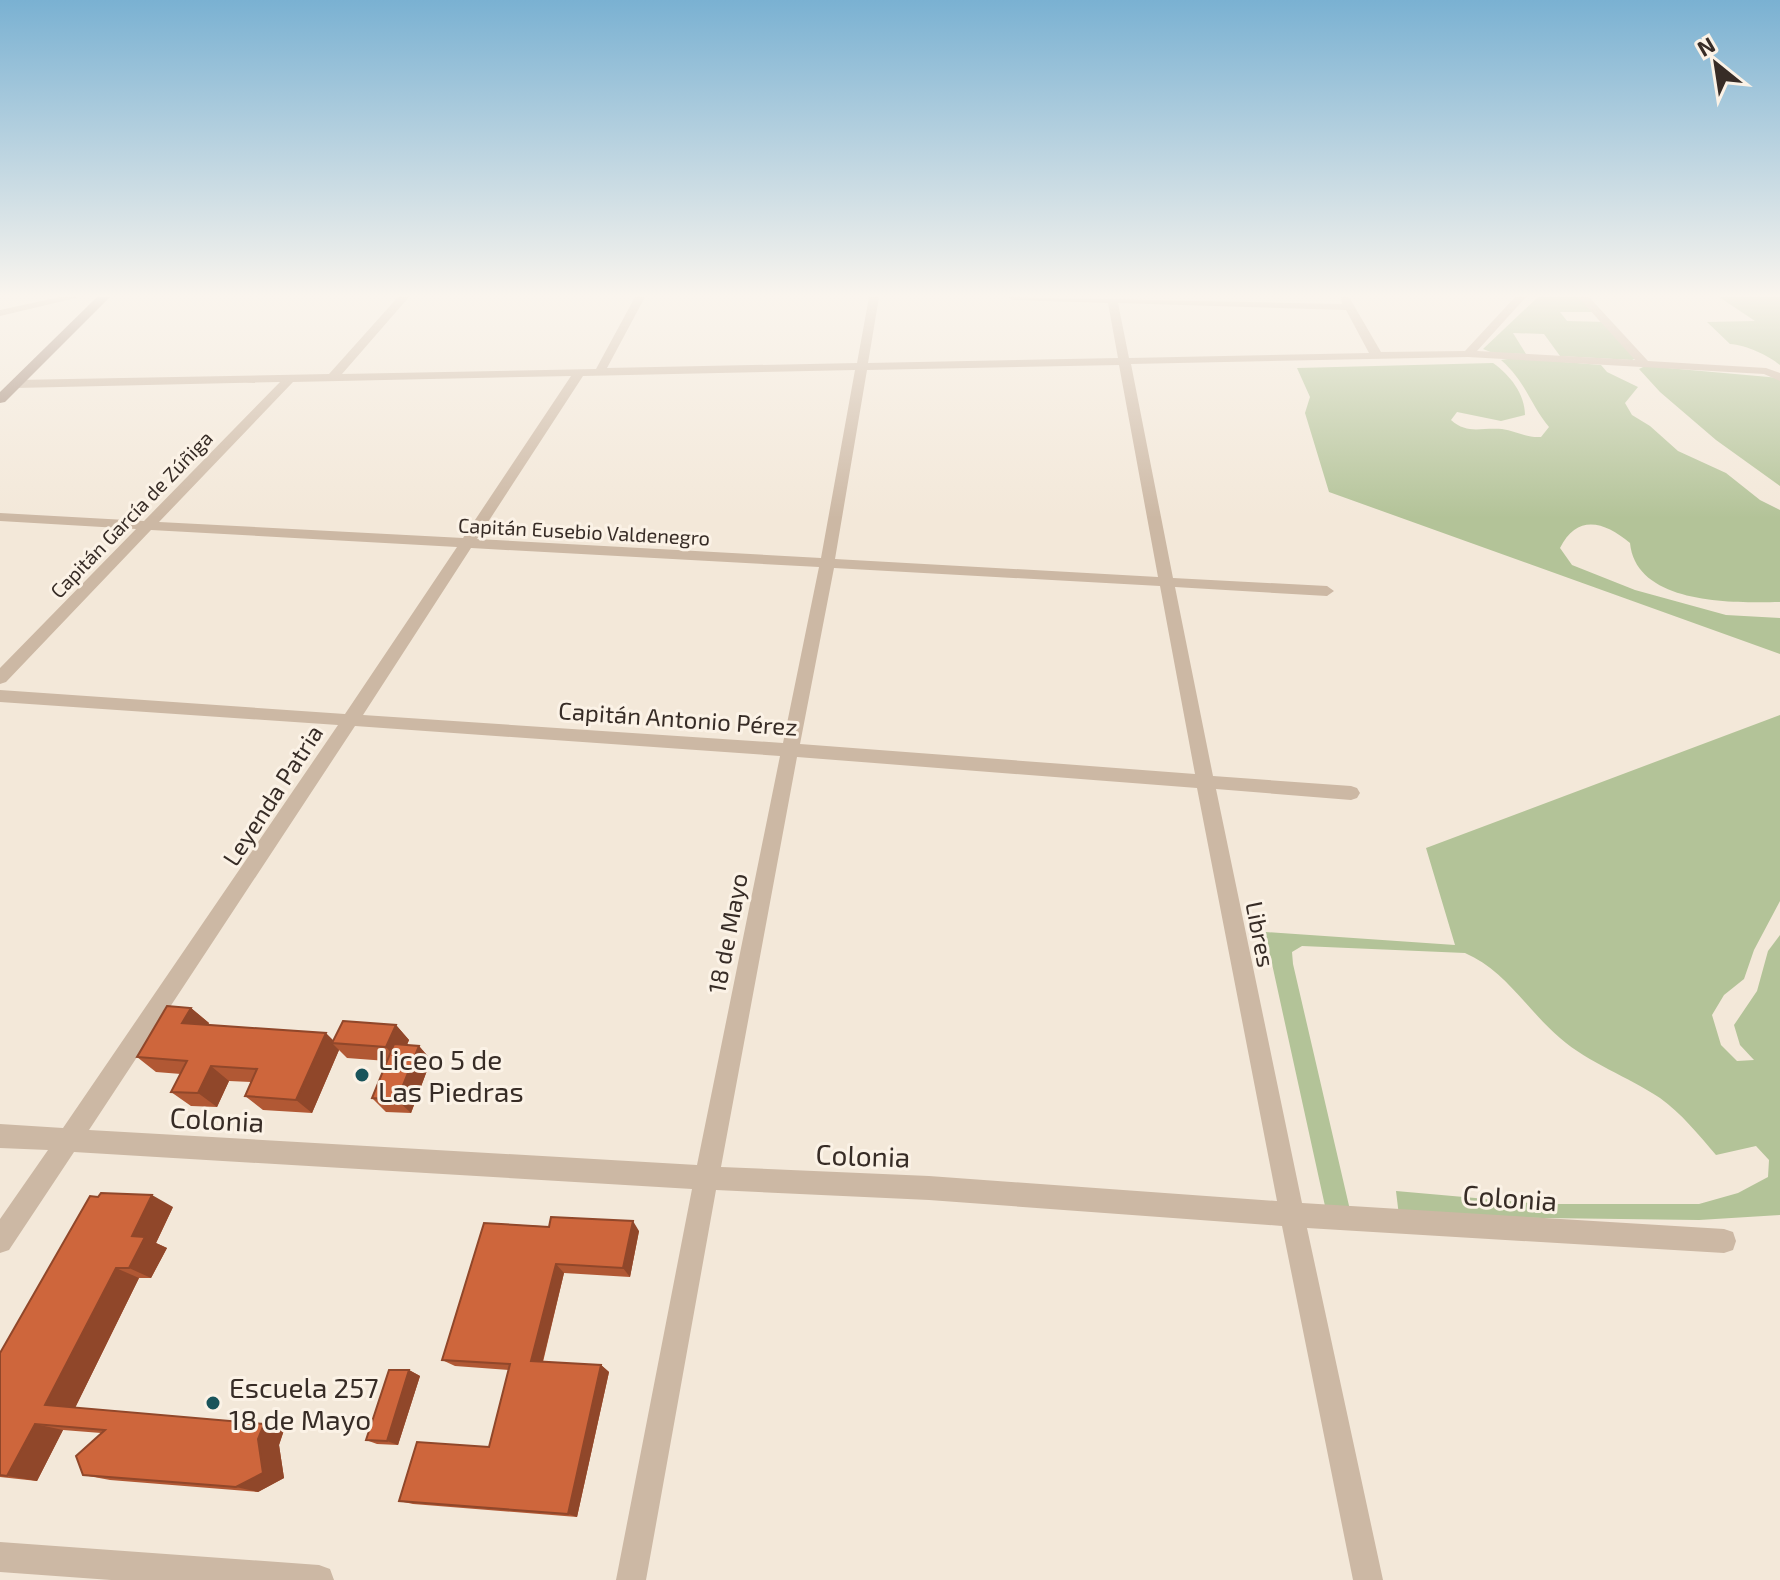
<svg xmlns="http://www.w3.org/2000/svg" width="1780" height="1580" font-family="'Exo 2',sans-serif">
<rect width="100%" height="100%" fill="#f3e8d9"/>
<path fill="#b3c398" d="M1538,297H1586L1599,312H1560L1567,321L1607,322L1638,357L1632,360L1560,356L1544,334L1513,333L1526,354L1493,353L1483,349Z
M1719,297H1780V365C1768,355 1746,345 1730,344L1707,322L1755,321Z
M1515,358L1601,365L1607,372L1638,387L1625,403L1632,415L1650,426L1678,451L1726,473L1760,500L1780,510V602C1734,603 1636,605 1630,543C1604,521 1577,514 1560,548L1572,565L1635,590L1726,615L1780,618V654L1329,492L1305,413L1310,397L1297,368L1493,363C1510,375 1525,394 1525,415L1501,421L1457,412L1451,420C1468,435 1481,427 1502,429C1516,431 1526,438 1541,437L1549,427C1530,404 1526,382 1501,360Z
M1645,366L1780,378V486L1716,440L1660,392L1639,369Z
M1780,715V901L1754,950L1744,979L1724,995L1712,1015L1721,1045L1737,1061L1754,1060L1740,1045L1734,1025L1757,991L1768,951L1780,935V1215L1699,1220L1399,1216L1396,1191L1542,1204H1699L1738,1193L1768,1177L1769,1160L1756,1146L1716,1155C1699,1135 1681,1113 1660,1098C1627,1076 1590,1064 1560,1038C1527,1010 1505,970 1465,953L1302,946L1292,952L1293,964L1350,1210L1325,1206L1265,932L1455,945L1426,848Z"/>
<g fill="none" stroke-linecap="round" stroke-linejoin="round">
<path fill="#ccb8a4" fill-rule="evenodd" d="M60,297H80L0,316V310Z
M398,297H409L342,374L596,369L635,297H645L607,368L857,363L869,297H879L868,363L1118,358L1108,303L1013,300L1008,297L1342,304L1341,297H1349L1381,352L1465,351L1515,297H1526L1477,351L1635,360L1578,297H1589L1648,361L1766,368L1780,373V381L1764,374L1468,357L1131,364L1173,578L1327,586L1334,591L1327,596L1175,587L1213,776L1351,786L1357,788L1360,793L1357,798L1351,800L1216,789L1302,1203L1724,1229L1733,1232L1736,1241L1733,1250L1724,1253L1307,1228L1383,1580H1353L1282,1226L929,1200L716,1190L646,1580H616L692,1189L74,1152L9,1250L0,1253V1219L48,1150L0,1148V1124L63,1128L338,725L0,702V690L345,714L457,547L151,530L6,682L0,684V668L136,529L0,521V513L144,521L280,382L16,388L10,384L16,380L329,374ZM1118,303L1346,310L1369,353L1129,358ZM1119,365L1158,577L835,559L867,370ZM855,370L821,558L477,539L583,376ZM571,376L463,538L159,522L293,382ZM471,548L819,567L783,743L363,715ZM834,568L1160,586L1195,774L800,744ZM355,726L780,756L697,1165L89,1130ZM797,757L1197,788L1277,1201L929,1176L721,1167Z
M0,1542L319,1565L330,1569L334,1580H111L0,1572Z"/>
<path fill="#a08776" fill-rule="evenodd" d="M97,297H110L5,402L0,403V392Z"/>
</g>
<path fill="#b15834" d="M191,1008L209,1023L208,1025L334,1041L396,1025L409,1040L407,1045L419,1046L431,1060L411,1113L386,1112L372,1098L387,1061L347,1058L339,1050L312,1113L263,1110L245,1096L251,1082L229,1081L217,1107L191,1106L171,1092L181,1074L156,1072L137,1057Z
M173,1207L156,1243L167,1248L151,1278H139L75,1408L284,1430L279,1445L284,1478L258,1492L110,1480L83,1475L101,1433L63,1430L37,1481L0,1477V1353Z
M484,1223L639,1231L630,1277L564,1273L543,1362L601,1365L609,1372L577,1517L413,1504L399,1501L489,1447L509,1370L455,1366L442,1360Z
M409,1370L420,1376L398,1445L377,1444L366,1440Z"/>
<path fill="#90472a" d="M191,1008L209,1023L200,1038L182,1023Z
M396,1025L409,1040L399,1062L386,1047Z
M326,1033L336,1043H332L339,1050L312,1113L296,1100Z
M419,1046L431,1060L411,1113L397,1100Z
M211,1066L229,1081L217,1107L198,1093Z
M152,1195L173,1207L156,1243L167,1248L151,1278L129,1268L132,1236Z
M633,1221L639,1231L630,1277L623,1268Z
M556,1264L564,1273L541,1368L531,1361Z
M116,1268L139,1278L73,1412L45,1405Z
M601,1365L609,1372L577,1517L568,1514Z
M409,1370L420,1376L398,1445L387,1441Z
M35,1424L63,1430L37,1481L7,1476Z
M264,1424L284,1430L279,1445L284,1478L258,1492L236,1487L258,1439Z"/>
<path fill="#ce663c" stroke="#90472a" stroke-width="2" d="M167,1006L191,1008L182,1023L326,1033L296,1100L245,1096L257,1069L211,1066L198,1093L171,1092L187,1061L137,1057Z
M343,1021L396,1025L386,1047L332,1043Z
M394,1044L419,1046L397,1100L372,1098Z
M101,1193L152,1195L132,1236L145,1237L129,1268H116L45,1405L264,1424L258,1439L263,1473L236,1487L83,1475L76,1456L105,1430L35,1424L7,1476L0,1475V1353L90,1196L98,1197Z
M551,1217L633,1221L623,1268L556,1264L531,1361L601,1365L568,1514L399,1501L417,1442L489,1447L510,1364L442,1360L484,1223L549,1227Z
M389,1370H409L387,1441L366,1440Z"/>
<linearGradient id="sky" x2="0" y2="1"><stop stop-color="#7ab1d2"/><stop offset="0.57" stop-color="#faf5ee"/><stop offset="1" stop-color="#faf5ee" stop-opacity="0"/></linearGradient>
<rect width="1780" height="518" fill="url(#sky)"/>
<g fill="#19545b" stroke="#fbf2e6" stroke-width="3">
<circle cx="362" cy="1075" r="8"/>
<circle cx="213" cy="1403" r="8"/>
</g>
<g text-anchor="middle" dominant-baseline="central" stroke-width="6" stroke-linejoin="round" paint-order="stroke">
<g font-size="20" fill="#372c26" stroke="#fbf2e6">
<text transform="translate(131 514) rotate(-46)">Capitán García de Zúñiga</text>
<text transform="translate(584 531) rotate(3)">Capitán Eusebio Valdenegro</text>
</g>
<g font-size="24" fill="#372c26" stroke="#fbf2e6">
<text transform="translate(678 718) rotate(4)">Capitán Antonio Pérez</text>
<text transform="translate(272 795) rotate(-57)">Leyenda Patria</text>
<text transform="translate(727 933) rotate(-79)">18 de Mayo</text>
<text transform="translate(1261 934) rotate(79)">Libres</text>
</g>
<g font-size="28" fill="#372c26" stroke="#fbf2e6" text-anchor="start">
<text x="378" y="1059">Liceo 5 de<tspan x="378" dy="32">Las Piedras</tspan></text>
<text x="229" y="1387">Escuela 257<tspan x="229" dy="32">18 de Mayo</tspan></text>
</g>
<g font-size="28" fill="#372c26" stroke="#fbf2e6">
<text transform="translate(217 1119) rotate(3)">Colonia</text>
<text transform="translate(863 1155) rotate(2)">Colonia</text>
<text transform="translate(1510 1197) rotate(4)">Colonia</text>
</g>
</g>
<g transform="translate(1716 64) rotate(330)" stroke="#fbf2e6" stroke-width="6" paint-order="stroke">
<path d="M0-6L14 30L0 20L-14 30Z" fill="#372c26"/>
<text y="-12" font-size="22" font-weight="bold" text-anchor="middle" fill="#372c26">N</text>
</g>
</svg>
